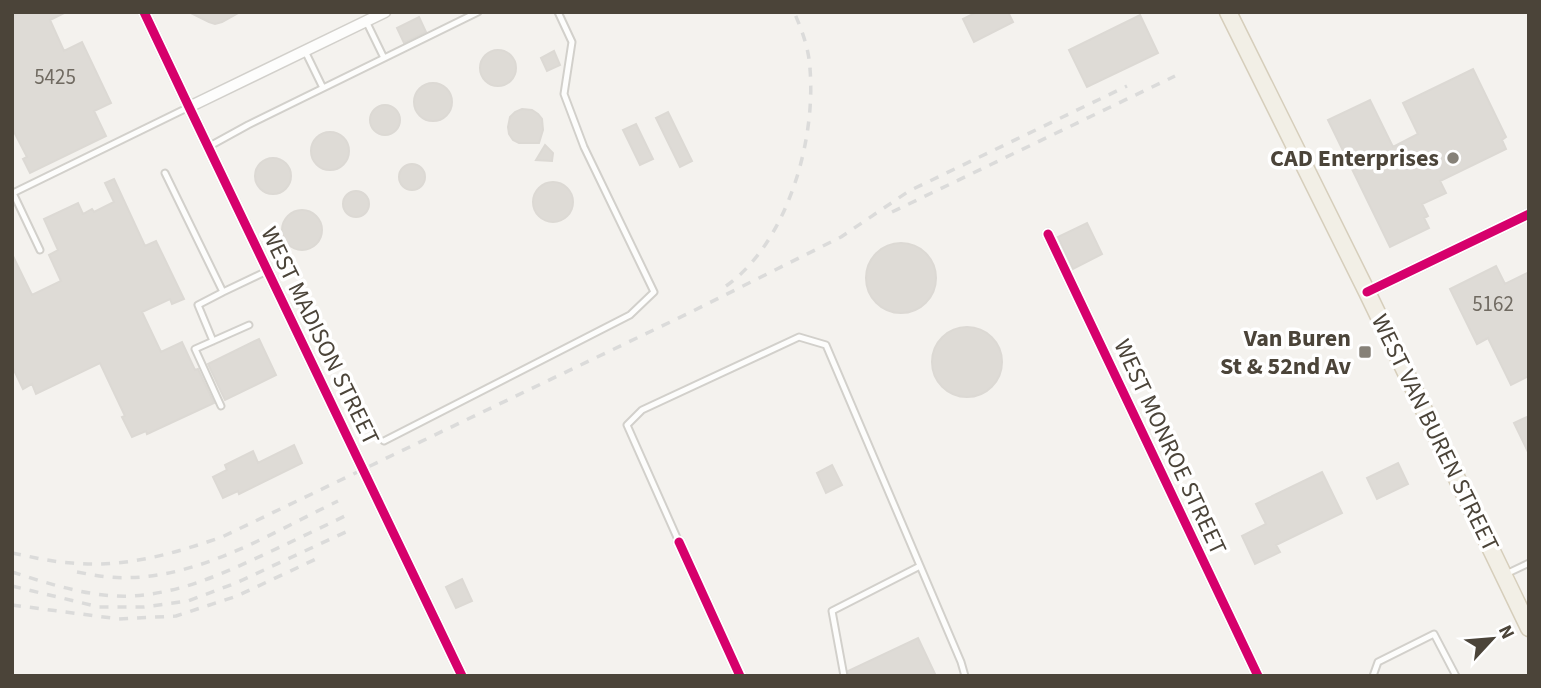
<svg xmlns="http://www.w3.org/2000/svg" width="1541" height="688" font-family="'Source Sans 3',sans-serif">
<rect width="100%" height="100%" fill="#f4f2ee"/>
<path fill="#dedbd6" stroke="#dcd9d4" stroke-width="2" d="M12,12H66L50,20L64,51L82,42L111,103L94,111L106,136L30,173L23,159L27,157L12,128Z
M189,12H240L222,22L215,24L209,22Z
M977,12H1008L1013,22L974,42L963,19Z
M1140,15L1158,53L1087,87L1069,50Z
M419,17L426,32L404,43L397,28Z
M480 68a18 18 0 1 1 36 0a18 18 0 1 1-36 0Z
M554,51L560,65L547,71L541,58Z
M1473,69L1506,137L1502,140L1506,149L1440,181L1446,193L1422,204L1428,216L1424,218L1429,228L1390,247L1328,120L1370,100L1393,147L1418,134L1403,103Z
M414 102a19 19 0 1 1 38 0a19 19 0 1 1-38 0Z
M370 120a15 15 0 1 1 30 0a15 15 0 1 1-30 0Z
M522,109L532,110L538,114L542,119L543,130L539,143H519L513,140L509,134L508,127L510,117L515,112Z
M668,112L692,161L680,167L656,118Z
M636,124L653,159L640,165L623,130Z
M311 151a19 19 0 1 1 38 0a19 19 0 1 1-38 0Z
M545,145L553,153L552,161L536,160Z
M255 176a18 18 0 1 1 36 0a18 18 0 1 1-36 0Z
M399 177a13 13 0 1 1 26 0a13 13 0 1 1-26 0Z
M114,179L145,246L156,241L184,299L172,304L170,299L142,312L161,352L182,342L195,370L198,369L214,403L147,434L146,431L132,437L122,417L125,416L100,363L36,394L32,384L23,389L12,366V254L32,295L61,281L49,255L58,250L44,219L78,203L83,214L92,209L94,212L114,202L105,183Z
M533 202a20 20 0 1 1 40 0a20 20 0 1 1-40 0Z
M343 204a13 13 0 1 1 26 0a13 13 0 1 1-26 0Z
M282 230a20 20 0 1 1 40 0a20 20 0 1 1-40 0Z
M1087,223L1102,254L1073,269L1058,237Z
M866 278a35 35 0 1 1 70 0a35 35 0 1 1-70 0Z
M1496,266L1505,284L1529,272V376L1511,385L1488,338L1477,344L1450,289Z
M932 362a35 35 0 1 1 70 0a35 35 0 1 1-70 0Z
M259,339L276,375L225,400L208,364Z
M1529,416V454L1514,423Z
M294,445L302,463L239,494L238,491L223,498L213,477L227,470L225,465L253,451L258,463Z
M1398,463L1408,484L1377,499L1367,478Z
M832,465L842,485L826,493L817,473Z
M1322,472L1342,513L1276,545L1280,552L1255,564L1242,536L1266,524L1256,504Z
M462,579L472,601L456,608L446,587Z
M918,638L936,676H849L848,671Z"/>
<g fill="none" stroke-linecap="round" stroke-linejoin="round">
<g stroke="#d2d0cb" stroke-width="9">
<path id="service" d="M366,21L384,58
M305,51L323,88
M208,147L248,125L478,12
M165,173L223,292L267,271
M40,250L13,193L189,107
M223,292L198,305L213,341L249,325
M213,341L195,349L221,406
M384,441L630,315L654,292L584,147L564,94L572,42L558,12
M679,542L627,425L642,410L799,337L826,345L961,662L965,676
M1506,574L1529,563
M844,676L832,611L920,566
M1373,676L1378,662L1434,634L1456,676"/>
</g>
<g stroke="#d2d0cb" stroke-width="13">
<path id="minor" d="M144,12L189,107L462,676
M189,107L385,12
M1048,234L1258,676
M1367,292L1529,214
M679,542L740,676"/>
</g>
<g stroke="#d6cebb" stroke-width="19">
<path id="primary" d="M1228,12L1367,292L1529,628"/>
</g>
<use href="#service" stroke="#fdfdfc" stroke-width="5"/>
<use href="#minor" stroke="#fdfdfc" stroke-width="10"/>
<use href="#primary" stroke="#f2efe6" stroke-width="16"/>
<path stroke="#dbdbda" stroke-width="3.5" stroke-dasharray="9 9" stroke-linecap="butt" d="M892,212L1175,76
M726,286C787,243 816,141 810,69C809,49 802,30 794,12
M12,553C32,557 52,562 72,563C124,568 173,554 222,537L689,313L841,237L909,191L1127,86
M12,572C50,584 92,598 132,596C180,593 220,575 263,555C291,542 318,529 345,516
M77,572C88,574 98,576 109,577C191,584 267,535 338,501
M12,586L99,607H144L188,601L236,583L350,530
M12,605L119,619L176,616L237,596L316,559"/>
<g stroke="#fff" stroke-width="13">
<path id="cycleway" d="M144,12L189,107L462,676
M1048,234L1258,676
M1367,292L1529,214
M679,542L740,676"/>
</g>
<use href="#cycleway" stroke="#d6006c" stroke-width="9"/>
</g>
<g fill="#868178" stroke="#fff" stroke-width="2.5">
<circle cx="1453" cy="158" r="7"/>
<rect x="1358" y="345" width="14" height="14" rx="3.5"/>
</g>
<g text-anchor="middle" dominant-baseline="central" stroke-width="7" stroke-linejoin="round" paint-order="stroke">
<g font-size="21" fill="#706a61">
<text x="55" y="77">5425</text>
<text x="1493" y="304">5162</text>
</g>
<g font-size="24" font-weight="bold" fill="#4b4439" stroke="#fff" text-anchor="end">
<text x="1439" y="158">CAD Enterprises</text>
<text x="1351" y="338">Van Buren<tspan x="1351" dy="28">St &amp; 52nd Av</tspan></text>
</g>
<g font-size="24" fill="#4b4439" stroke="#fff">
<text transform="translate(320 336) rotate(64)">WEST MADISON STREET</text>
<text transform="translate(1435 433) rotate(64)">WEST VAN BUREN STREET</text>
<text transform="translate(1170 447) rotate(65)">WEST MONROE STREET</text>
</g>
</g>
<rect width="1541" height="688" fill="none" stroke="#4b4439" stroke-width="28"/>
<g transform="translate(1492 639) rotate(64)" stroke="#ffffff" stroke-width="5" paint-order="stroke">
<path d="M0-5L12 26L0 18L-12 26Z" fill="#4b4439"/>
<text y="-10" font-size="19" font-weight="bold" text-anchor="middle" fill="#4b4439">N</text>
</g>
</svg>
